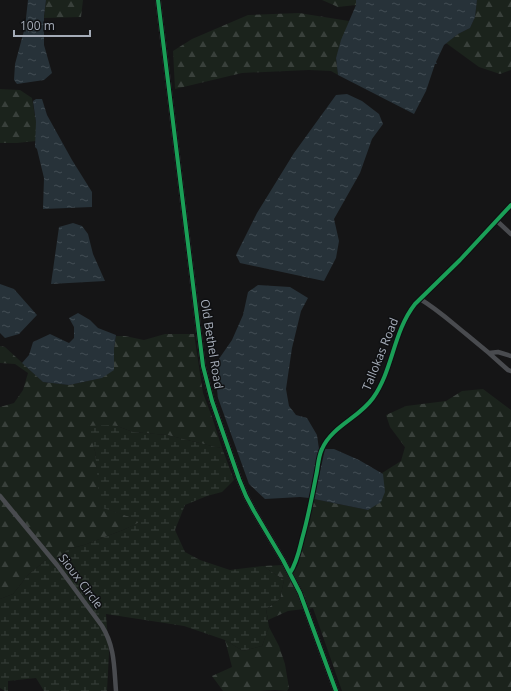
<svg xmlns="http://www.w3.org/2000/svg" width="511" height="691" font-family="'Open Sans',sans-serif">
<defs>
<pattern id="forest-firs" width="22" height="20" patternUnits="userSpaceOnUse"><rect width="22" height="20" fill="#1b231c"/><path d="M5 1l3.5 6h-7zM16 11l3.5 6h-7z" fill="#39403b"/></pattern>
<pattern id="wetland-marsh" width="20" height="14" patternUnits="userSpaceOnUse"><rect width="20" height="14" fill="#1b231c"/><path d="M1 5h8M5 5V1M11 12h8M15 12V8" fill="none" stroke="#39403b"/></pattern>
<pattern id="water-ripples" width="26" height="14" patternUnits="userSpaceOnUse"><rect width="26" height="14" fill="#273239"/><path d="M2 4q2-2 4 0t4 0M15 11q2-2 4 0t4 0" fill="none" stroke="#434d54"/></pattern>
</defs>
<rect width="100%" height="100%" fill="#151516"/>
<path fill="url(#forest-firs)" d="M46,0H83L81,17L44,18Z
M322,0H356V5L338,7Z
M477,0H511V70L500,74L479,67L446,43L458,34L470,28L475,17Z
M299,13L349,21L336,58L338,75L331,71L309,70L242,73L175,89L173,51L192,39L248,15Z
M0,89L20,90L32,98L36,122V141L17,143H0Z
M165,334H194L203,393L212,417L222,448L216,447L167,435L133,432L117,426H88L95,451L101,507L143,521L123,530L84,545L68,549L57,559H47L28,575L13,594L0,599V407L14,403L23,390L28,373L15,364L0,363V346L5,347L43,382L69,385L102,378L114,349L116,336H125L144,340Z
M483,389L511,410V691H342L313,608L309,609L303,592L293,573L298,565L314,499L368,510L383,474L382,473L401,461L405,447L390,427L386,415L406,406L446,401L462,391Z
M283,565L298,595L304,609L288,611L268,620L266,609L280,599L284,580L263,566Z
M269,627L279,646L285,664L289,688L287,691L275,690L259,691H223L212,676L232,667L225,640L243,651L262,646Z"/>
<path fill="url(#wetland-marsh)" d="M108,425L117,426L133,432L167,435L216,447L222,448L234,480L222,492L207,496L185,505L175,530L185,552L200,560L230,570L263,566L284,580L280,599L266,609L269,627L262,646L243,651L225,640L184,626L106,614L109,653L107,691H44L36,678L8,681V691H5L0,688V599L13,594L28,575L47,559H57L68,549L84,545L123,530L142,521L100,507L95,451L87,426Z"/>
<path fill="url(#water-ripples)" d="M28,0H46L44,16V45L52,73L44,80L17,84L14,80L15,64L25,27Z
M356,0H477L475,17L470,28L458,34L444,45L436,62L437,64H435L426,91L414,114L338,75L336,58L341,40L356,5Z
M347,94L362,101L379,114L383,124L372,139L360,173L334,219L339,241L336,258L324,281L240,263L236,255L257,213L294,153L336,95Z
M36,99H42L47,115L72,160L92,192V207L43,209L44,178L37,149L35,147L36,122L33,101Z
M73,223L82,226L88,234L93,254L105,281L51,284L59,227Z
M0,284L14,289L37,315L19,334L5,338L0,333Z
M258,285L290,287L308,298L301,311L292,348L286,389L289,406L296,415L307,418L317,435L319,449L309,498L300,497L265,499L249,484L218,398L214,366L232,340L243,315L248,292Z
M78,313L90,320L98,328L116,335L114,349V370L102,378L69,385L43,382L22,363L29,355L33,342L50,334L69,343L74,338V327L69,318Z
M325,449H334L359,460L383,474L385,492L381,502L368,510L314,499Z"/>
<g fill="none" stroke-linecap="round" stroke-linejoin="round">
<path stroke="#494b4f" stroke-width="4.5" d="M497,221L511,234
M420,299C437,309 451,322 466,334C481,346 495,358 508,370L511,371
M489,353L498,352L511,356
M0,496L57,565L102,626C115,647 114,667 116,691
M290,573C297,562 299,551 302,539C308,518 312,497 316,476C318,468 318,457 322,449C332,426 359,418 373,398C393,370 393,332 415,304L460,260L511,205"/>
<path stroke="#48494d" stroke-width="6" d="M158,0L203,366L212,401L239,479L246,496L254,511L283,560L300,593L336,691"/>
<g stroke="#0f1012" stroke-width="6">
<path id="cycleway" d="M158,0L203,366L212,401L239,479L246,496L254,511L283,560L300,593L336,691
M290,573C297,562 299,551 302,539C308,518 312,497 316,476C318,468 318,457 322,449C332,426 359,418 373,398C393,370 393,332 415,304L460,260L511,205"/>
</g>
<use href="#cycleway" stroke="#1a9f57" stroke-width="4"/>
</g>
<g text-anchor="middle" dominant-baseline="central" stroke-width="3" stroke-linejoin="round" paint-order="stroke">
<g font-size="12" fill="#a5acb8" stroke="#0f1012">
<text transform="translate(212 344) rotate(81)">Old Bethel Road</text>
<text transform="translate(380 354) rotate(-68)">Tallokas Road</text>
<text transform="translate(81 581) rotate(53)">Sioux Circle</text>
</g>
</g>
<path d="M14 30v6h76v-6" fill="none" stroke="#a5acb8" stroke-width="2"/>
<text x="20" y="30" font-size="12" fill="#a5acb8" stroke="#0f1012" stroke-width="3" paint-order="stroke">100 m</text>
</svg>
